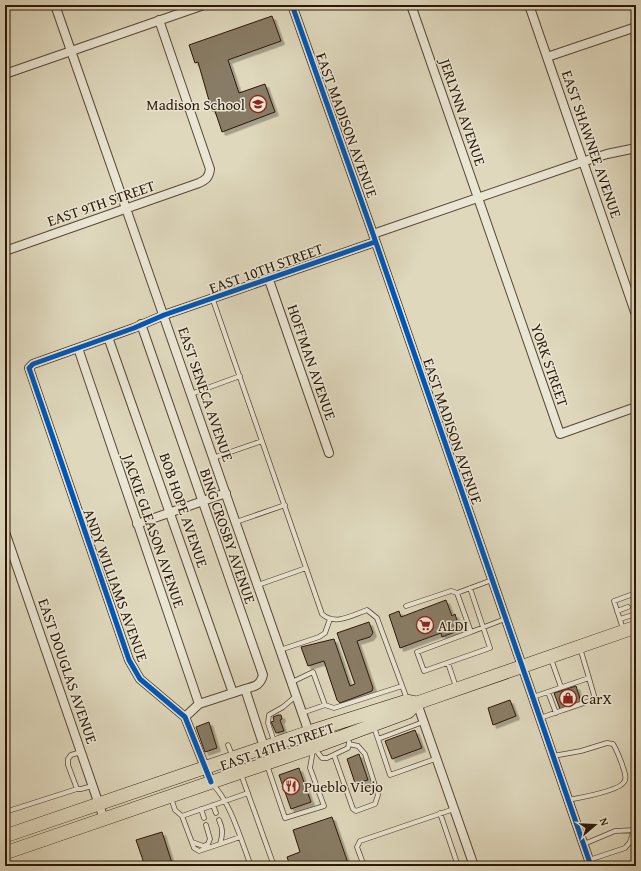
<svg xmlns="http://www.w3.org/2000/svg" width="641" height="871" font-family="'Gentium Book Plus',serif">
<defs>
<filter id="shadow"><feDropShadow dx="3.5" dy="3.5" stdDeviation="0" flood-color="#0004"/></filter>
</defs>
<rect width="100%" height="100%" fill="#dfd8bd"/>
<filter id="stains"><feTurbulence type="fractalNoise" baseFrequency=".005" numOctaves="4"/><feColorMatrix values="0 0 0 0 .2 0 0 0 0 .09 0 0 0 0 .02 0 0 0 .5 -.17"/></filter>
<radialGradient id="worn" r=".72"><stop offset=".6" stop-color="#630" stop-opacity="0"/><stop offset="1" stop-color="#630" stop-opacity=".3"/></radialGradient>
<path fill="#897c66" stroke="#2b1807" filter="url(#shadow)" d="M272,16L281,41L228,60L239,93L265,84L275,112L222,132L215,111H212L198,62L195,63L189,45Z
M446,600L452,616L455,614L460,630L442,637L441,633L400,648L389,615L399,611L401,617Z
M369,622L373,633L370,637L357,641L373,688L372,691L340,703L337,700L324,661L308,666L301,647L334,639L350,686L355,684L337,633Z
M576,686L581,702L560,709L554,693Z
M510,700L516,716L493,725L488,708Z
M278,715H281L282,719L280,720L284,731L276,733L271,722L274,721L273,717Z
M209,722L217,748L205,752L196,727Z
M415,730L422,748L392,759L385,741Z
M359,754L368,780L355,783L347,759Z
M299,768L311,802L291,809L279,775Z
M332,817L349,866H290L287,857L300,852L293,830Z
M162,832L172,863L165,866H145L136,840Z"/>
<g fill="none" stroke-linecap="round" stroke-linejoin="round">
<g stroke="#584834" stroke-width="5.5">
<path id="lane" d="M213,300L322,614C335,626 353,615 367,610L377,618L407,699
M191,394L240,376
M213,458L262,441
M236,522L285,505
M492,580L457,593L471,632L505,619
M258,585L306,568
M470,588L490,648L424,671L417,652L471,632
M406,606L451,591L457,593
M617,611L628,607
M620,619L636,614
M623,629L614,601L636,593
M280,650L319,637L325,633L330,619
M551,659L561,687
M448,663L456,687
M292,682L313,672L325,705
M548,692L556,713
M533,697L589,678L580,648
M302,713L325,705L334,708L402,686
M540,718L595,699L589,678
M374,727L378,739L423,722
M378,739L390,775L435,759
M274,741L268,723L269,715L283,707L296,696
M228,745L232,755
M315,749L322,758H327L348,748L349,742
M81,752L71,755L68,759V765L77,789H81L92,786
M334,755L353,809L356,811L375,804L378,795L365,754L358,746L349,744
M553,756L581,751L607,743L613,744C617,750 619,757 622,764C623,769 628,777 624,782C619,791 579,798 568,800
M267,765L285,818L324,806L310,768L313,750
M241,774L274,866
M212,784C230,800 242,843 251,866
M171,798L175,810L182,816L194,848L199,851L220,844C223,834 223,829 219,820
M213,805L216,813
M201,809L204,818
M5,812L77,789
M440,813L458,866
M182,816L248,793
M192,842L203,846L208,844L210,839L206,825
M220,844L240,837
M584,844L615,831L636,830
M589,860L625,848L630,842L634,830
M182,864V866
M364,866L357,847L360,841L454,809"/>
</g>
<g stroke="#584834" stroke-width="10">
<path id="street" d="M55,5L314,747
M292,5L373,234L591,866
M411,5L560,434L636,407
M529,5L636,315
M547,57L636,27
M5,74L204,5
M373,234L582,162L607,154L636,148
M5,251L199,183C206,180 209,177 210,169L159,20
M269,280L329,453
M141,324L263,675C260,686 255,686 245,689L264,747
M108,337L233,693
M78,348L199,704L185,717
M137,524L226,493
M5,532L104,819
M417,703L474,866
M199,704L245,689
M211,782L185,717L140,679L129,660L29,368L33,364L134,328L164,315L375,242"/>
</g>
<g stroke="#2b1807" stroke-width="14">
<path id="primary" d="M5,836L309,732L407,701L417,703L636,627
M5,853L314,747L408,712L417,703"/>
</g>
<use href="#lane" stroke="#eae6d4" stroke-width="4"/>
<use href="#street" stroke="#eae6d4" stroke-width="8"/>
<use href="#primary" stroke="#dfd8bd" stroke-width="13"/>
<g stroke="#eae6d4" stroke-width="8">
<path id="cycleway" d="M292,5L373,234L591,866
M211,782L185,717L140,679L129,660L29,368L33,364L134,328L164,315L375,242"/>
</g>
<use href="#cycleway" stroke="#0057b8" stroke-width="5"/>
</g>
<defs>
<g id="school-ring" transform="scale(0.9)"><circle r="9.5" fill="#eae6d4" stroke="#8f2418" stroke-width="1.5"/><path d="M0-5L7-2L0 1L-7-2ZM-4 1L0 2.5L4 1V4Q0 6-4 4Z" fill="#8f2418"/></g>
<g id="supermarket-ring" transform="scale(0.9)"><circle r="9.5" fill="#eae6d4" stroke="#8f2418" stroke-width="1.5"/><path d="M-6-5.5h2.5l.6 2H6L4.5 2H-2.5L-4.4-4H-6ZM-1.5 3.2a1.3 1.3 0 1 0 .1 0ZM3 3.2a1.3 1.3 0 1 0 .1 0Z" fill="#8f2418"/></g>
<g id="shop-ring" transform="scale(0.9)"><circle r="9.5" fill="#eae6d4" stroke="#8f2418" stroke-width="1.5"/><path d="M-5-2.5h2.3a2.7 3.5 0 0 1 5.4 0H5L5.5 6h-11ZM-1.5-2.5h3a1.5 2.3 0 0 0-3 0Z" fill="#8f2418"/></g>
<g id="restaurant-ring" transform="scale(0.9)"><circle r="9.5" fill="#eae6d4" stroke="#8f2418" stroke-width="1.5"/><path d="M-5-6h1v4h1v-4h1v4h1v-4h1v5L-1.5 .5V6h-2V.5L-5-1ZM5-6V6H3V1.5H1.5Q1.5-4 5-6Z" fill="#8f2418"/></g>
</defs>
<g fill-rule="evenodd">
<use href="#school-ring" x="258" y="104"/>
<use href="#supermarket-ring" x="425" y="625"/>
<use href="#shop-ring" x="568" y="698"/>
<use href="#restaurant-ring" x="291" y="786"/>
</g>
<g text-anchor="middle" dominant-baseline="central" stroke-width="3" stroke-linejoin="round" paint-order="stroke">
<g font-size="15" fill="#2b1807" stroke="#eae6d4" text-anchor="start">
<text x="245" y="104" text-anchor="end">Madison School</text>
<text x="438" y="625">ALDI</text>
<text x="581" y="698">CarX</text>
<text x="304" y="786">Pueblo Viejo</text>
</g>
<g font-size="15" fill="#2b1807" stroke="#eae6d4">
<text transform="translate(463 112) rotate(71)">JERLYNN AVENUE</text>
<text transform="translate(347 125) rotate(70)">EAST MADISON AVENUE</text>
<text transform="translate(592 144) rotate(71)">EAST SHAWNEE AVENUE</text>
<text transform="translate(101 203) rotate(-19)">EAST 9TH STREET</text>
<text transform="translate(266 268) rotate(-20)">EAST 10TH STREET</text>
<text transform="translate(312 362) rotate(71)">HOFFMAN AVENUE</text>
<text transform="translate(550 365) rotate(71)">YORK STREET</text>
<text transform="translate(206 394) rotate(71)">EAST SENECA AVENUE</text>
<text transform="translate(453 431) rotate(71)">EAST MADISON AVENUE</text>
<text transform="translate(184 510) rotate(71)">BOB HOPE AVENUE</text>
<text transform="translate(154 531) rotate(71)">JACKIE GLEASON AVENUE</text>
<text transform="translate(228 536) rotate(71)">BING CROSBY AVENUE</text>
<text transform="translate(116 585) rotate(70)">ANDY WILLIAMS AVENUE</text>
<text transform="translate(68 671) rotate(71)">EAST DOUGLAS AVENUE</text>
<text transform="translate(277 746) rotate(-19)">EAST 14TH STREET</text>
</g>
</g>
<rect width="641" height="871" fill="none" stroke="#dfd8bd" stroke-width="20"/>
<rect x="6" y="6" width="629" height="859" fill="none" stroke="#2b1807" stroke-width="2"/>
<rect x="10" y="10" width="621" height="851" fill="none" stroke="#2b1807"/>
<g transform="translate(595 825) rotate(71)" stroke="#eae6d4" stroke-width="3" paint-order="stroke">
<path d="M0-3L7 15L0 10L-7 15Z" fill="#2b1807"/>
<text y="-6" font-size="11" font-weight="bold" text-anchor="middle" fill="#2b1807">N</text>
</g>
<rect width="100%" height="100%" filter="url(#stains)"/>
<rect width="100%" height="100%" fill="url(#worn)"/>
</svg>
